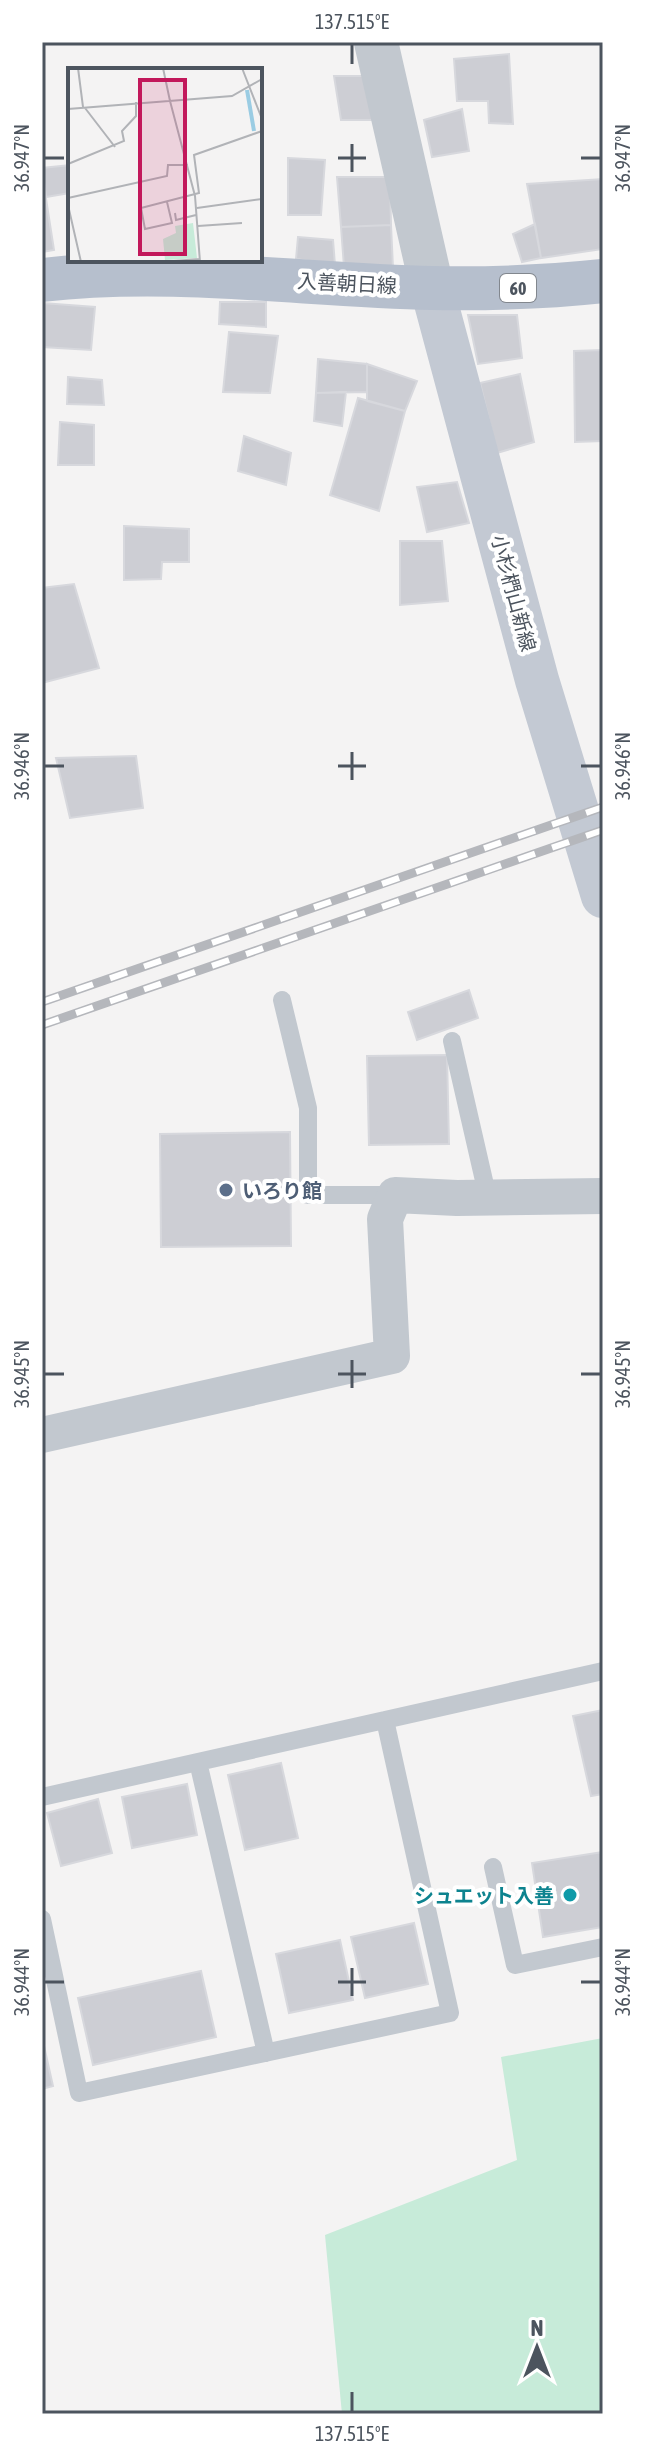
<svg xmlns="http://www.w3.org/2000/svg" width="645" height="2456" font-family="'Asap Condensed','Noto Sans JP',sans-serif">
<rect width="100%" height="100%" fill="#f4f3f3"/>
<path fill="#c7ebd9" d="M603,2038V2414H342L325,2235L517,2160L501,2057Z"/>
<path fill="#cdced4" stroke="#d7d8dd" stroke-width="2" d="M509,54L513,124L489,123L488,101H457L454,59Z
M334,76H371L373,120H341Z
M462,109L469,151L432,157L424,120Z
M288,158L325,160L321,215H288Z
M70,165V193L46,197L42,168Z
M42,173L54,250L42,252Z
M337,177H390L391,225L341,227Z
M603,179V249L541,258L527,184Z
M535,224L541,258L522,262L513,234Z
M391,225L393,268L344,267L341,227Z
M298,237L333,240L335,265L296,259Z
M220,302H266V327L219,324Z
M42,303L95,307L91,350L42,347Z
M468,315H517L522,358L478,364Z
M229,332L278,336L270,393L223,392Z
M603,350V441L575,442L574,351Z
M318,359L367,364V392L316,393Z
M367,364L417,381L405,411L367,401Z
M520,374L534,442L497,453L480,383Z
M68,377L102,380L104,405L67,404Z
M346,392L342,426L314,421L316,393Z
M358,398L405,411L379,511L330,495Z
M60,422L94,425V465H58Z
M244,436L291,453L286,485L238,471Z
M457,482L469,523L427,532L417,487Z
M124,526L189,529V562H162L161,579L124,580Z
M400,541H442L448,601L400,605Z
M74,584L99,668L42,683V588Z
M136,756L143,808L70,818L56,758Z
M469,990L478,1018L417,1040L408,1012Z
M447,1055L449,1144L369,1145L367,1056Z
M290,1132L291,1246L161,1247L160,1134Z
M603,1710V1794L591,1796L573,1716Z
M281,1763L298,1838L245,1850L228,1775Z
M187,1784L197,1835L132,1848L122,1797Z
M98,1799L112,1853L61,1866L47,1813Z
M603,1852V1927L543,1937L532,1863Z
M414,1923L428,1984L365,1998L351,1937Z
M340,1940L353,2000L289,2013L276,1954Z
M201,1971L216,2037L93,2065L78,1998Z
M42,2037L53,2086L42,2089Z"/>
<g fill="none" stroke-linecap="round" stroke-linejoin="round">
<path stroke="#c2c8cf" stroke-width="18" d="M282,1000L308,1108V1195H395
M452,1041L488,1198
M198,1762L266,2053
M42,1797L603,1671
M493,1867L515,1965L603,1947
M42,1919L79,2093L450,2013L385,1720"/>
<path stroke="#c2c8cf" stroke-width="36" d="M42,1435L392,1356L385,1219L395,1195L457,1198L603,1196"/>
<path stroke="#c2c8cf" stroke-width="44" d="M376,42L432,288"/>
<path stroke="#c3c9d3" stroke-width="44" d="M432,288L537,680L603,896"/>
<path stroke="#b6bfcd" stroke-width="44" d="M42,280C172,265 302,285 432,288C490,289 546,287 603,281"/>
<g stroke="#b5b7bc" stroke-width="9">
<path id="rail" d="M42,1002L603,807
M42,1025L603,830"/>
</g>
<use href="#rail" stroke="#fff" stroke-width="6" stroke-dasharray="18" stroke-linecap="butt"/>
</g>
<path fill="none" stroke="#4c545e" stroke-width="3" d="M352,44V64M352,144V172M44,158H64M338,158H366M581,158H601M352,752V780M44,766H64M338,766H366M581,766H601M352,1360V1388M44,1374H64M338,1374H366M581,1374H601M352,1968V1996M44,1982H64M338,1982H366M581,1982H601M352,2392V2412"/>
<circle fill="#5c6f8a" stroke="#fff" stroke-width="3" cx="226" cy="1190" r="8"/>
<circle fill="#0f9aa8" stroke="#fff" stroke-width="3" cx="570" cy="1895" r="8"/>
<g text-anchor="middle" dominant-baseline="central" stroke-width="8" stroke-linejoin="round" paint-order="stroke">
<rect fill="#fff" stroke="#82878e" stroke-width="2" x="500" y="274" width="36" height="28" rx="6"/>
<g font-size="18" font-weight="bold" fill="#4c545e">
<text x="518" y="288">60</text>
</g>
<g font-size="20" fill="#4c545e" stroke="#fff">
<text transform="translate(347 283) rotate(3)">入善朝日線</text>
<text transform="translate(514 593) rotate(75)">小杉椚山新線</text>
</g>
<g font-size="20" font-weight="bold" fill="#4e5e75" stroke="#fff" text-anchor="start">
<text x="242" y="1190">いろり館</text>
</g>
<g font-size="20" font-weight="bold" fill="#0d838f" stroke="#fff" text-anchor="end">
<text x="554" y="1895">シュエット入善</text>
</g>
</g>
<g transform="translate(68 68)">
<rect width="194" height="194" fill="#f4f3f3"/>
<path d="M125,155L129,190L97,192L95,171L108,165L107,158Z" fill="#c7ebd9"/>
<path fill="none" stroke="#9acce3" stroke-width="4" d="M179,22L186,63"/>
<path fill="none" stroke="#b1b3b7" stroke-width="2" d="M10,0L15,39M95,0L102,33M174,0L194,51M102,33L127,128L132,194M17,40L47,79M0,41L164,28L194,11M0,96L56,73L54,63L68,48V34M0,130L99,108L100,97H120M99,134L104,155L77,161L73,140L131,125L126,87L194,63M0,137L13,194M129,140L194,131M107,145L108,152L128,147M130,158L174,155M93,194L131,191"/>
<path fill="#c2185b" fill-opacity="0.15" stroke="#c2185b" stroke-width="4" d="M72,12H117V186H72Z"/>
<rect width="194" height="194" fill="none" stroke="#4c545e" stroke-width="4"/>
</g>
<rect width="645" height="2456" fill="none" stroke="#ffffff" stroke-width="88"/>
<g transform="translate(537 2348)" stroke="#ffffff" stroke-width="6" paint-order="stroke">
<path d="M0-6L14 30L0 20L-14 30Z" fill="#4c545e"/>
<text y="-12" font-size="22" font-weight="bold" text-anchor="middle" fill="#4c545e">N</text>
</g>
<rect x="44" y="44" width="557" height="2368" fill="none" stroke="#4c545e" stroke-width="3"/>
<g font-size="20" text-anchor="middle" fill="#4c545e">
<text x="352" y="29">137.515°E</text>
<text transform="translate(22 158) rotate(-90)" y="7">36.947°N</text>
<text transform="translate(623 158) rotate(-90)" y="7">36.947°N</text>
<text transform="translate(22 766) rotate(-90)" y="7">36.946°N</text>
<text transform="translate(623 766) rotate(-90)" y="7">36.946°N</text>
<text transform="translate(22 1374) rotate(-90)" y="7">36.945°N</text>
<text transform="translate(623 1374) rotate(-90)" y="7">36.945°N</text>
<text transform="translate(22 1982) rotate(-90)" y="7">36.944°N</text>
<text transform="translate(623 1982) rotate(-90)" y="7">36.944°N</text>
<text x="352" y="2441">137.515°E</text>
</g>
</svg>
